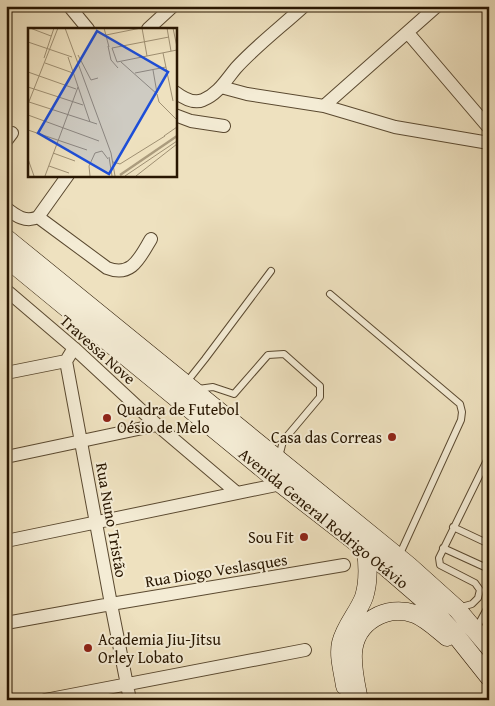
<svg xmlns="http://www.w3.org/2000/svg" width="495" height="706" font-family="'Gentium Book Plus',serif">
<rect width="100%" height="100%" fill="#eee1bf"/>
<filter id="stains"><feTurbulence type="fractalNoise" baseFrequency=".004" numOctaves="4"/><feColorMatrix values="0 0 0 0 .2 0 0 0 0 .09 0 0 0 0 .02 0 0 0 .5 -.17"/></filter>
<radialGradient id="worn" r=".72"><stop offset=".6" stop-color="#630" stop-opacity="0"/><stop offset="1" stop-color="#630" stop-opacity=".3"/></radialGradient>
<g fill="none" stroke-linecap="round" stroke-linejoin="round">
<g stroke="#5a4930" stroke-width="8">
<path id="lane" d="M330,294L460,404L462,412L461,420L399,556
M186,383L205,359L271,271
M198,389L213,387L234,394L268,355L284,354L320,386V397L283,441L279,457
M453,527L489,544
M443,548L489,569
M458,608L472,604L478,598L480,590L475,583L440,565L439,558L489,456
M476,629L489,605"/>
</g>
<g stroke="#5a4930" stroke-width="14">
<path id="street" d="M69,6L88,29
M148,29L173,6
M408,33L489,128
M221,87L247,94L324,106L395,127L489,143
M175,92C183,98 194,104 203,100C218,94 226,80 236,68C256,46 281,27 304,6
M324,106L437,6
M175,115L191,121L224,126
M6,141L12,133
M6,208C16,216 26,223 38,217L68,175
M38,217L107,268C132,278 140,257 151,239
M6,290L74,348L157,425L236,492
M74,348L66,361L111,604L130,700
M6,373L66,361
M6,457L157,425
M6,541L281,484
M6,623L111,604L344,565
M45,700L305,650"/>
</g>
<g stroke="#281601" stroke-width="19">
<path id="secondary" d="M6,238L408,565L457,609L489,647
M6,258L281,484L366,550L424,600L454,633L489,677
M345,686C343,672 338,656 341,643C345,626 358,613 364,597C369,581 368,566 366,550
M359,700C356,685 352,669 353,653C355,622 386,604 415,614C427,619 437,629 447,637"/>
</g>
<use href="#lane" stroke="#f4ecd5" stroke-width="6"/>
<use href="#street" stroke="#f4ecd5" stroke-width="12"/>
<use href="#secondary" stroke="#f4ecd5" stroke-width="18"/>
</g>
<g fill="#8f2418" stroke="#f4ecd5" stroke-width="2">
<circle cx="107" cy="418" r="5"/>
<circle cx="392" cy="437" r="5"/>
<circle cx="304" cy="537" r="5"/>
<circle cx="88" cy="648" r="5"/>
</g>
<g text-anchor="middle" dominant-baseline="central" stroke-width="4" stroke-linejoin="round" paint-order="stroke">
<g font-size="16" fill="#281601" stroke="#f4ecd5">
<text transform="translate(98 349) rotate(42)">Travessa Nove</text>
<text transform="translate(324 518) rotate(39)">Avenida General Rodrigo Otávio</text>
<text transform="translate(112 520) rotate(80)">Rua Nuno Tristão</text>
<text transform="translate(216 570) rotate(-9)">Rua Diogo Veslasques</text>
</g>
<g font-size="16" fill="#281601" stroke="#f4ecd5" text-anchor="start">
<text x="117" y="409">Quadra de Futebol<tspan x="117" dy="18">Oésio de Melo</tspan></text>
<text x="382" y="437" text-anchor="end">Casa das Correas</text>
<text x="294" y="537" text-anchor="end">Sou Fit</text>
<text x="98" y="639">Academia Jiu-Jitsu<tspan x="98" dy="18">Orley Lobato</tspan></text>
</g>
</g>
<g transform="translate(28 28)">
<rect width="149" height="149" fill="#eee1bf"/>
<path fill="none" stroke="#ab9c7e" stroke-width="2.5" d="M92,147L149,108"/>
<path fill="none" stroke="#9f9073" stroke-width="1" d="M2,0L23,8M37,0L83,125L87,148M76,0L81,19M114,0L119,28M139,0L143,23M145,0L149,19M78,7L113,0M0,14L44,29M80,18L83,32L90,40M84,20L89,34L149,22M84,20L141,9M135,25L145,73M50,27L63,52L70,50M40,29L62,94M16,30L26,0M93,34L129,66L131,74L149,92M17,35L45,45M125,42L129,65M0,44L48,61M107,45L138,39M0,59L55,77M1,74L69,96M0,76L30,0M0,87L71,113M0,102L59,122M136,108L149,99M25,125L47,133M81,129L84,148M0,131L6,148M85,134L92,136L137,108M21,138L41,145M17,148L50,59M62,148L61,138L67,125L74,123L80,131M97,148L149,113M108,148L149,116"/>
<path fill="#1d4ed8" fill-opacity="0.15" stroke="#1d4ed8" stroke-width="2.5" d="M69,3L140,44L81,146L10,105Z"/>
<rect width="149" height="149" fill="none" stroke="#281601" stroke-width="2.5"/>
</g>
<rect width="495" height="706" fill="none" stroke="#eee1bf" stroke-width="25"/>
<rect x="8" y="8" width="480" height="691" fill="none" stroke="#281601" stroke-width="2.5"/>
<rect x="12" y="12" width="470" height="681" fill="none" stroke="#281601"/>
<rect width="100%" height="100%" filter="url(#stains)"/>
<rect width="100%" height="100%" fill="url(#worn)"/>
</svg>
